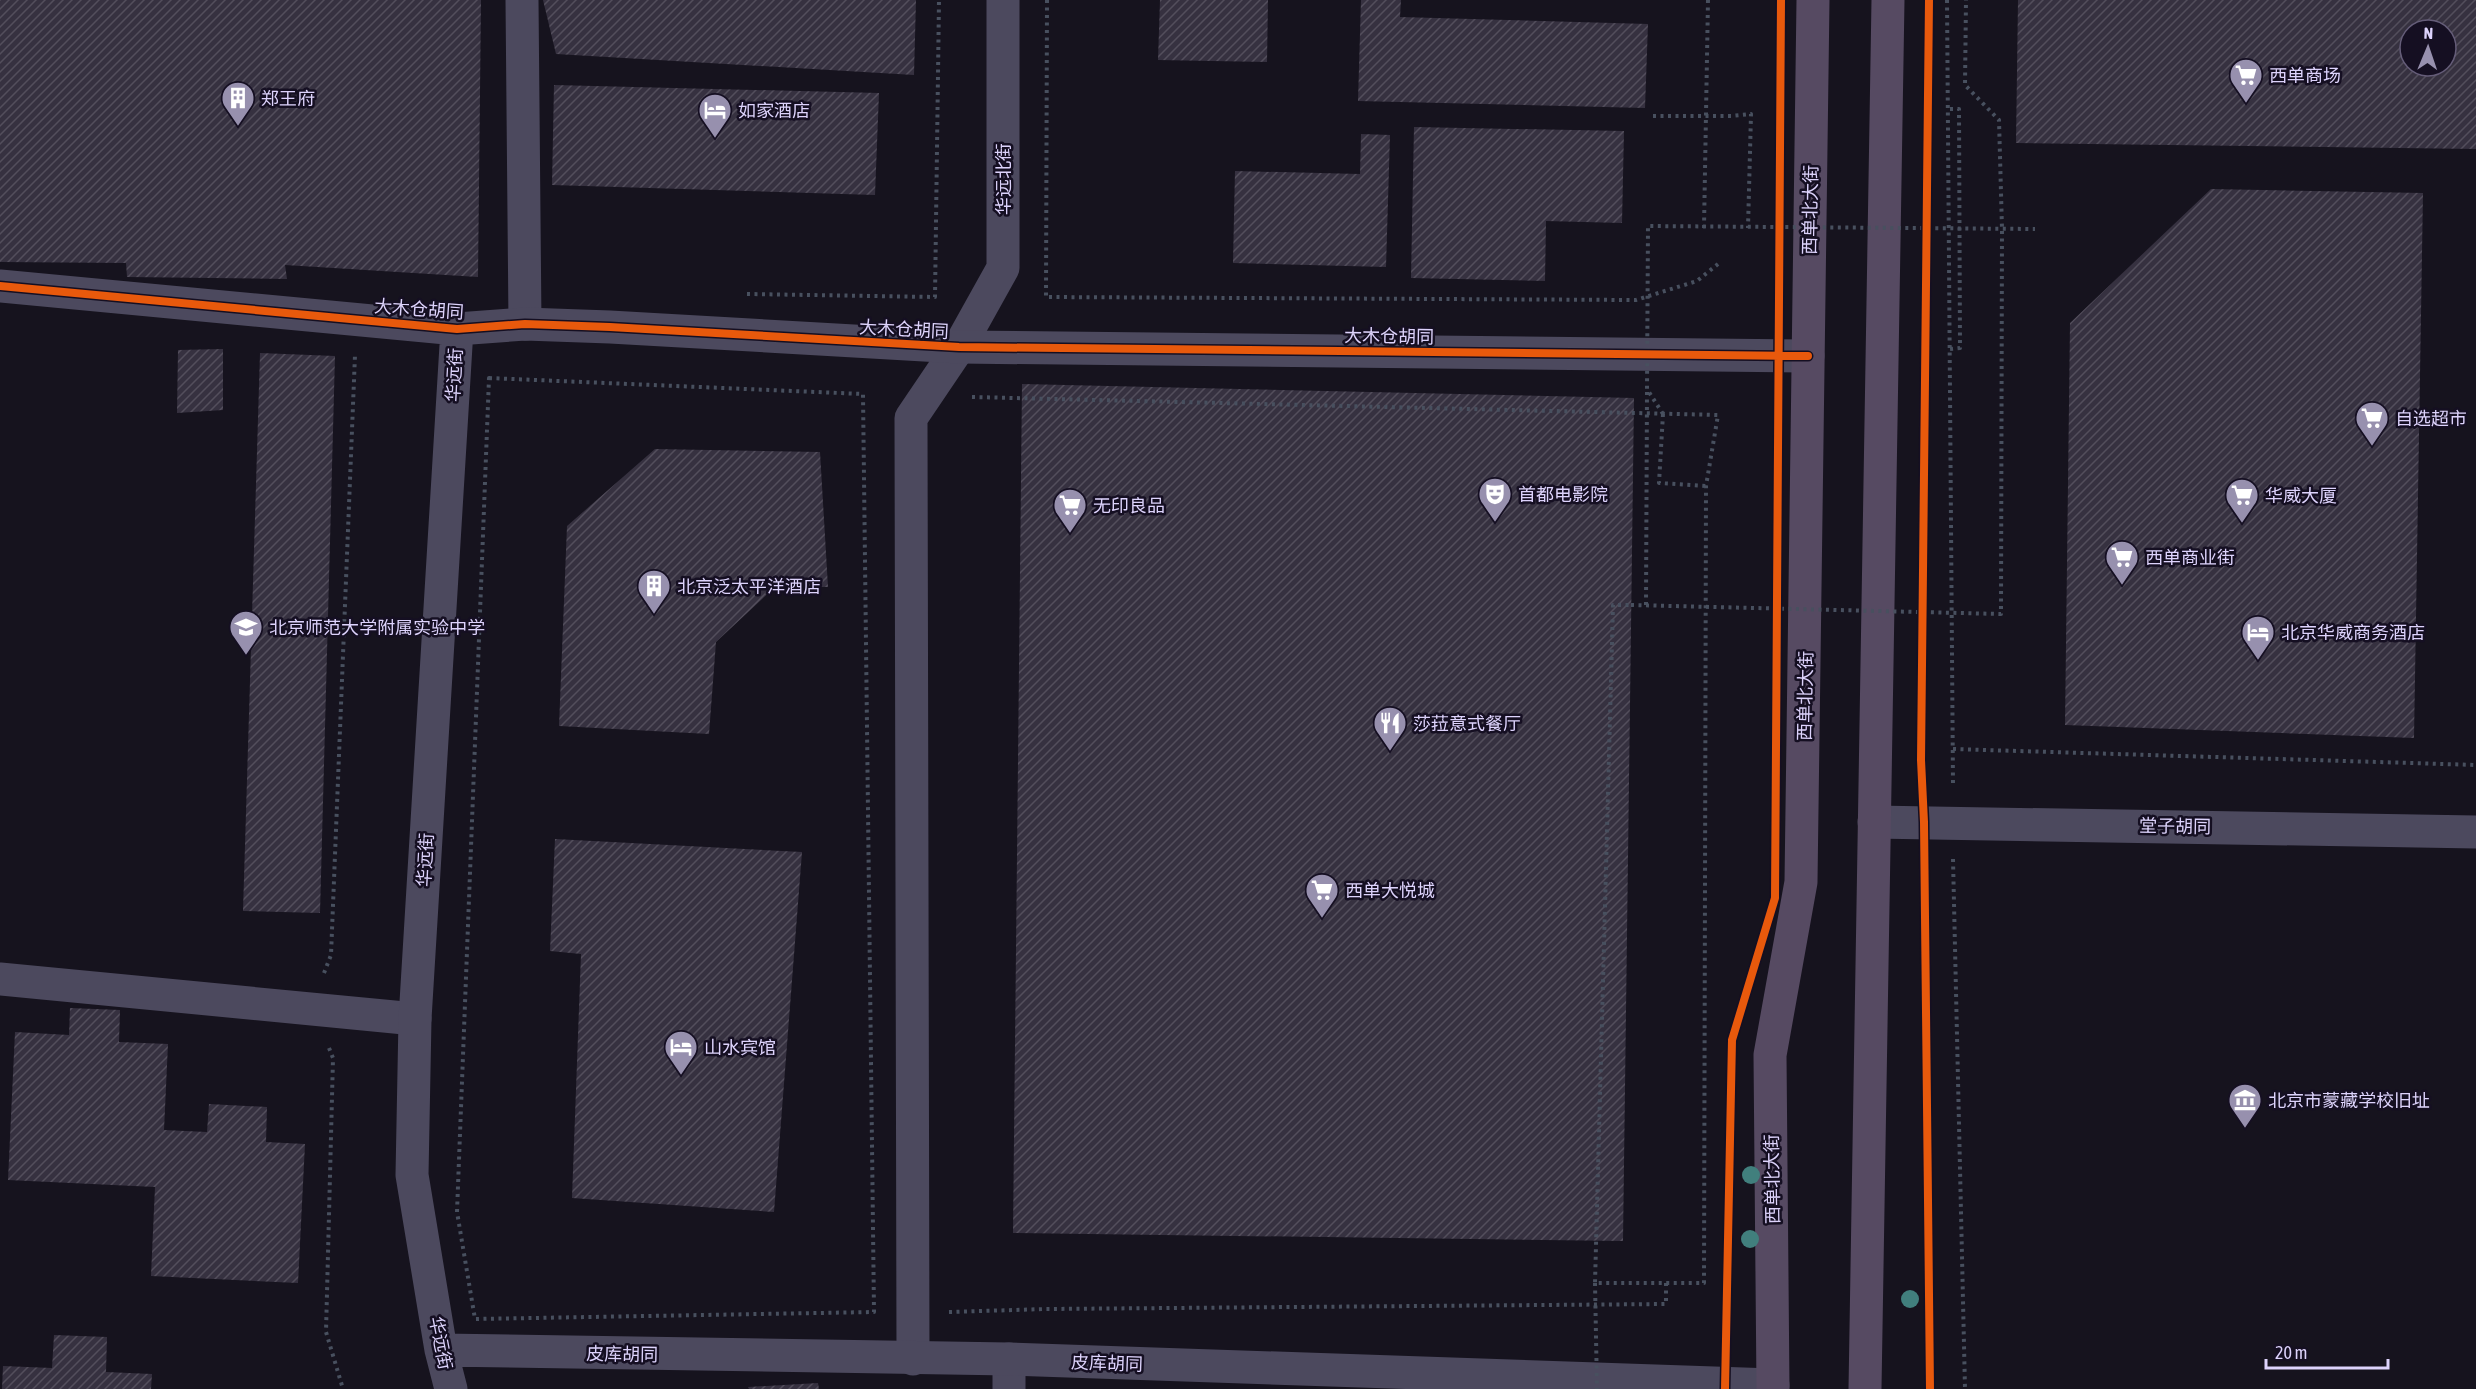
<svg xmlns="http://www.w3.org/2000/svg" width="2476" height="1389" font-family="'Asap Condensed','Noto Sans SC',sans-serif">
<defs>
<pattern id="building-hatch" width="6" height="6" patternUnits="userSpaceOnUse" patternTransform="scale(1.5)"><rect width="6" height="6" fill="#363140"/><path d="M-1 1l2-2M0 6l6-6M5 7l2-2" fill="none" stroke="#534e5c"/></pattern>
</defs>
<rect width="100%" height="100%" fill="#16131e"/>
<path fill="url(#building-hatch)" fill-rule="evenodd" d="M0,0H481L478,277L285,265L287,279L127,277L126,263L0,262Z
M543,0H916L914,75L556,54Z
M1160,0H1268L1267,62L1158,60Z
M1361,0H1401L1400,17L1648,24L1645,108L1358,101Z
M2018,0H2476V149L2016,143ZM2410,30H2446V66H2410Z
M554,85L879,93L875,195L552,185Z
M1414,127L1624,131L1622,223L1546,221L1545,281L1411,278Z
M1361,134L1390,135L1386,267L1233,263L1235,171L1360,174Z
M2211,189L2423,193L2414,738L2065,725L2070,323Z
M223,349V410L177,413L178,350Z
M260,353L335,356L320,913L243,911Z
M1022,384L1634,398L1623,1241L1013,1233Z
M655,449L820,452L828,587H775L716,642L709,734L559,726L567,526Z
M555,839L802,852L774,1212L572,1198L581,954L550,951Z
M70,1008L120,1010L119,1042L168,1044L164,1130L207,1132L209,1104L267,1107L266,1142L305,1144L298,1283L151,1276L155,1187L8,1180L15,1032L69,1035Z
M54,1335L107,1337L106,1372L152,1374L151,1389H2L3,1366L52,1368Z
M818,1383L819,1389H749L748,1387Z"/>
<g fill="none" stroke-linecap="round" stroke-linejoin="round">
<path stroke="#48505f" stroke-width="4" stroke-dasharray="3 4.5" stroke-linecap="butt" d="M1047,0L1046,297L1636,300L1697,281L1718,264
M1947,0L1953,785
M1950,109H1959L1960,348L1950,349
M1653,116H1731L1751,114L1748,228
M747,294L935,297L939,0
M489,378L863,394L874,1312L475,1319L457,1212Z
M972,397L1718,415L1706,486L1704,1283H1595L1613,605H1631
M1663,414L1659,483L1706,486
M1953,749L2476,765
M1953,859L1965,1389
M324,973L331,955L355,355
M329,1048L333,1058L326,1332L343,1389
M949,1312L1046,1309L1666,1304V1281"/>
<path stroke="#4c495e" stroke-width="33" d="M522,0L525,324
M0,979L415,1019
M913,1359L911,418L959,347L1003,268V0
M1009,1389V1359"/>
<path stroke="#4c495e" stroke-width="33" d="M0,286L457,329L525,324L610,327L959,347L1808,356
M1874,822L2476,832
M441,1350L1009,1359L1773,1385
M451,1389L441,1350L412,1175L415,1019L457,329"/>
<path stroke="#564a62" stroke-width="33" d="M1773,1389L1770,1055L1801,882L1813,0
M1865,1389L1888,0"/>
<path stroke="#48505f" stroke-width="4" stroke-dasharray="3 4.5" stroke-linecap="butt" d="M1704,228L1708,0
M1663,414L1647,389L1648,226L2035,229
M1631,605L2001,614L2002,229L1999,120L1965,85L1966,0
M1646,605L1647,390
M1595,1283L1597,1389"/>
<g stroke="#150f22" stroke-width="11">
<path id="cycleway" d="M1929,0L1921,760L1924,822L1930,1389
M0,286L457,329L525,324L610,327L959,347L1808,356
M1725,1389L1732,1040L1775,898L1781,0"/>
</g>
<use href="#cycleway" stroke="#e8590c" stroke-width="8"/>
</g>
<g fill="#417f7d">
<circle cx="1751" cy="1175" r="9"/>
<circle cx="1750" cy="1239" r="9"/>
<circle cx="1910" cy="1299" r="9"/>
</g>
<defs>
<g id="supermarket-pin" transform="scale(1.725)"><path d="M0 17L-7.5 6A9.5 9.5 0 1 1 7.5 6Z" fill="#9790ae" stroke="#150f22"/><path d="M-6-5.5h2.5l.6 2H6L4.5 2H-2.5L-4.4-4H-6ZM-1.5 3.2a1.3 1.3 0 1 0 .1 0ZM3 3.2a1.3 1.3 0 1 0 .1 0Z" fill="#fff"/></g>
<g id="building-pin" transform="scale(1.725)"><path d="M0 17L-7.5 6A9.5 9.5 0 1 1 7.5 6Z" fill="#9790ae" stroke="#150f22"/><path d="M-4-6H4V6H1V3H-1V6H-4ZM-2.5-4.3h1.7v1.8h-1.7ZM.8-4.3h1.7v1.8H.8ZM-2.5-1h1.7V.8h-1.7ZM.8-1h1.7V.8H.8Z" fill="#fff"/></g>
<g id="hotel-pin" transform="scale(1.725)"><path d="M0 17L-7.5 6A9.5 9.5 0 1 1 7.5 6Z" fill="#9790ae" stroke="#150f22"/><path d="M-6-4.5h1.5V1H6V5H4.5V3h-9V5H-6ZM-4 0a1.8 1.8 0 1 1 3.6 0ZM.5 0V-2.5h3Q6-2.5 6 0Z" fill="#fff"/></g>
<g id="theatre-pin" transform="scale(1.725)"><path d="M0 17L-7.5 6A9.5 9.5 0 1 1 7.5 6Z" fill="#9790ae" stroke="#150f22"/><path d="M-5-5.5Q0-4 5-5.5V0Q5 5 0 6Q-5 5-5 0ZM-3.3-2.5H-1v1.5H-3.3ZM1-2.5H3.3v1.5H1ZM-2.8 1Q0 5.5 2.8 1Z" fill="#fff"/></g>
<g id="school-pin" transform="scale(1.725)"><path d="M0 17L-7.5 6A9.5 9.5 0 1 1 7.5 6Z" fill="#9790ae" stroke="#150f22"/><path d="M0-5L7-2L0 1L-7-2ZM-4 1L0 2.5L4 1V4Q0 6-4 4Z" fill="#fff"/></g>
<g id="restaurant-pin" transform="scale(1.725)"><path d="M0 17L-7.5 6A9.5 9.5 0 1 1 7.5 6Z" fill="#9790ae" stroke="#150f22"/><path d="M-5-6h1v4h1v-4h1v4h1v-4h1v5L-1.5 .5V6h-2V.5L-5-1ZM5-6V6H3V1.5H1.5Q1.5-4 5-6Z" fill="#fff"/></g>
<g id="museum-pin" transform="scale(1.725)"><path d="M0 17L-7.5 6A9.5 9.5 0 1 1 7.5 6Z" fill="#9790ae" stroke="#150f22"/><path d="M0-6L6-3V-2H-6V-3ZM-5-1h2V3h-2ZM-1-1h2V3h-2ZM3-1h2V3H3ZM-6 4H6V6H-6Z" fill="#fff"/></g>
</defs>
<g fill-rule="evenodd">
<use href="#supermarket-pin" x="2246" y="75"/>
<use href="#building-pin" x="238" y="98"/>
<use href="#hotel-pin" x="715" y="110"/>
<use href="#supermarket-pin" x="2372" y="418"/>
<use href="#theatre-pin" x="1495" y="494"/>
<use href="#supermarket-pin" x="2242" y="495"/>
<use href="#supermarket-pin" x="1070" y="505"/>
<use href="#supermarket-pin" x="2122" y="557"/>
<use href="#building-pin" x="654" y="586"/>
<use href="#school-pin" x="246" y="627"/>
<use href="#hotel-pin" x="2258" y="632"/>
<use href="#restaurant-pin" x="1390" y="723"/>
<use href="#supermarket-pin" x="1322" y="890"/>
<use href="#hotel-pin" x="681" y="1047"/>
<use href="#museum-pin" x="2245" y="1100"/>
</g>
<g text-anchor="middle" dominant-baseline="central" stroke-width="5" stroke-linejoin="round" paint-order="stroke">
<g font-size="18" fill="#ddd3fc" stroke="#150f22" text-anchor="start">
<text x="2269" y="75">西单商场</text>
<text x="261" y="98">郑王府</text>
<text x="738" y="110">如家酒店</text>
<text x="2395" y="418">自选超市</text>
<text x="1518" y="494">首都电影院</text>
<text x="2265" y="495">华威大厦</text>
<text x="1093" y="505">无印良品</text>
<text x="2145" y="557">西单商业街</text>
<text x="677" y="586">北京泛太平洋酒店</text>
<text x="269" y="627">北京师范大学附属实验中学</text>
<text x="2281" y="632">北京华威商务酒店</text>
<text x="1413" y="723">莎菈意式餐厅</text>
<text x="1345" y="890">西单大悦城</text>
<text x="704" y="1047">山水宾馆</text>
<text x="2268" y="1100">北京市蒙藏学校旧址</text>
</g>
<g font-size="18" fill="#ddd3fc" stroke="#150f22">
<text transform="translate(1003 179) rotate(-90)">华远北街</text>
<text transform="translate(1810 210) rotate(-89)">西单北大街</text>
<text transform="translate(419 309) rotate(4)">大木仓胡同</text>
<text transform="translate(904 329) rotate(3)">大木仓胡同</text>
<text transform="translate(1389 336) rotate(1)">大木仓胡同</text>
<text transform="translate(454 375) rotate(-87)">华远街</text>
<text transform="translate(1805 696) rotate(-89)">西单北大街</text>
<text transform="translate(2175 826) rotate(1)">堂子胡同</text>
<text transform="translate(425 860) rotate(-87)">华远街</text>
<text transform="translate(1772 1179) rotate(-91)">西单北大街</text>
<text transform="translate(441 1343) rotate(79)">华远街</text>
<text transform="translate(622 1354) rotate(1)">皮库胡同</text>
<text transform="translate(1107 1363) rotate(2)">皮库胡同</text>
</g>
</g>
<g transform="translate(2428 48) rotate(2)"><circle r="28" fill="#150f22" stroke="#655d79" stroke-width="1.5"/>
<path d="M0-4.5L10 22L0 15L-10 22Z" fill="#9790ae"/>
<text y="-9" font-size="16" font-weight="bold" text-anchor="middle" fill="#ddd3fc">N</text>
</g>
<path d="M2266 1359v9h122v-9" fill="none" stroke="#ddd3fc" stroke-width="3"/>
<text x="2275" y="1359" font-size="18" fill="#ddd3fc" stroke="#150f22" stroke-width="4.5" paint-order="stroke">20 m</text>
</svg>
